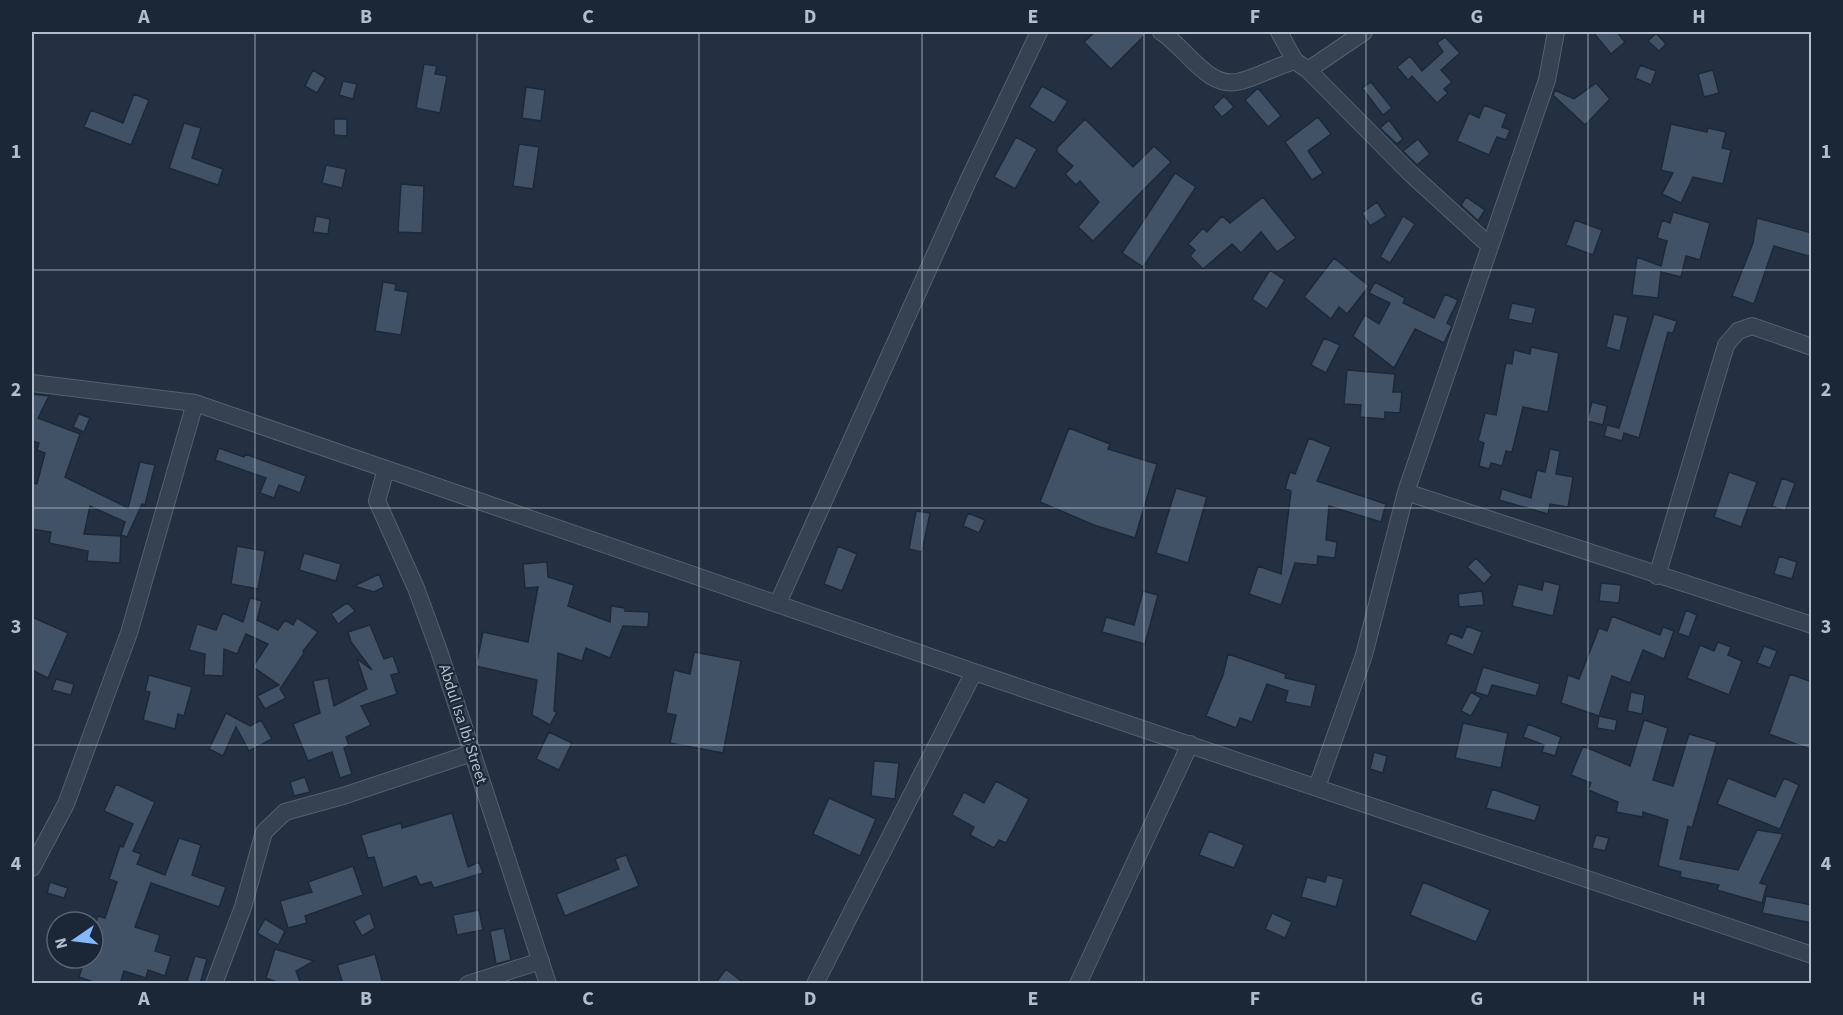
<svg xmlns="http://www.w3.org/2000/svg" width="1843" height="1015" font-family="'Source Sans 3',sans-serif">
<rect width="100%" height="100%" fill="#223041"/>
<path fill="#425266" stroke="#1d2938" stroke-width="1.5" d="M1095,32H1148L1111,69L1084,42Z
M1593,32H1617L1625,42L1611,54Z
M1656,33L1666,44L1659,51L1648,41Z
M1445,37L1460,53L1441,70L1452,82L1444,89L1448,93L1437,103L1412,76L1408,80L1397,67L1410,56L1422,71L1443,52L1437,43Z
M424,64L437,66L435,74L447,76L440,113L416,108Z
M1640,65L1656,71L1651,85L1635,78Z
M313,70L326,78L317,93L305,86Z
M1713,70L1719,93L1704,97L1698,74Z
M343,81L357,84L353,99L339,95Z
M1371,82L1392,108L1383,115L1362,88Z
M1596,83L1610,99L1585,125L1553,95L1555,90L1574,99Z
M1042,86L1068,101L1054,123L1029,107Z
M526,87L545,90L541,121L522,118Z
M1258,88L1281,116L1268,127L1245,100Z
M134,94L149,100L131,145L84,127L91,110L123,123Z
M1224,96L1234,107L1222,117L1213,107Z
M1484,105L1507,114L1502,127L1510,130L1506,140L1497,137L1489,155L1457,141L1469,113L1479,118Z
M1318,117L1331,134L1308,151L1323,173L1312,180L1285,142Z
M334,119H347V136L334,135Z
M1085,119L1133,167L1154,146L1171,162L1093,241L1078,227L1099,202L1080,181L1076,185L1065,174L1073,166L1057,152V148Z
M1389,120L1403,139L1397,144L1380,128Z
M184,123L201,128L192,158L223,169L218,185L169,168Z
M1671,124L1707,132L1708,128L1726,132L1722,148L1731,150L1723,184L1693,177L1681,203L1662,194L1673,173L1661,170Z
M1016,137L1037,149L1015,189L994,177Z
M1418,139L1430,154L1417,165L1403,151Z
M519,144L539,147L533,189L513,186Z
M326,165L346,169L342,188L322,183Z
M1175,173L1196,187L1143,267L1122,253Z
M401,184L424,186L422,233L398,232Z
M1263,197L1296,238L1277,252L1261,232L1241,253L1232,244L1203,269L1190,256L1195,250L1188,244L1203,228L1207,232L1222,216L1230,223Z
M1466,197L1485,210L1478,221L1461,205Z
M1377,202L1386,216L1370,226L1362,213Z
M1673,212L1710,223L1700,260L1686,256L1681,277L1661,272L1658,298L1632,295L1637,257L1661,266L1667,241L1657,238L1662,220L1670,223Z
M316,216L330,219L328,234L313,232Z
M1403,216L1415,224L1390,263L1380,257Z
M1757,218L1812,233V257L1774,246L1754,304L1732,296L1753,243Z
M1575,220L1602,230L1593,255L1566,245Z
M1334,258L1369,286L1347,314L1339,307L1331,319L1304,297Z
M1270,270L1285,280L1267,309L1252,299Z
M383,282L396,284L395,290L408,292L401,335L375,331Z
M1375,282L1405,298L1403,303L1434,318L1445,294L1458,300L1447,323L1452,326L1444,343L1415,329L1394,368L1353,336L1365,315L1379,324L1390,303L1369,293Z
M1512,303L1536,308L1532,324L1508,319Z
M1614,314L1628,317L1620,351L1606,347Z
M1654,314L1677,321L1673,333L1668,332L1639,438L1624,433L1622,441L1604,436L1607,425L1619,428Z
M1324,338L1340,345L1326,373L1311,365Z
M1531,347L1559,353L1548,412L1523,407L1512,452L1506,451L1502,466L1491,463L1489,469L1479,466L1484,443L1478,441L1485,413L1496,415L1506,363L1512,364L1514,350L1530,354Z
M1347,370L1395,374L1393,392H1402L1400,413L1385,412V419L1360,417L1361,405L1344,404Z
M32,394L49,396L38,418L80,434L65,477L128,508L140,462L155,465L145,505L142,504L127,537L121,535L125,522L90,506L84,534L121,536L120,563L87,561L88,551L49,543L51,532L32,529V483L37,484L45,453L37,450L39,443L32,441Z
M1592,402L1607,406L1603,425L1587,421Z
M79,414L90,418L84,432L73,427Z
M1069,428L1110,444L1108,449L1157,464L1135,538L1094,525L1040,502Z
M1309,438L1331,447L1317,481L1386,504L1381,522L1329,506L1326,540L1337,542L1335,558L1318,556L1317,565L1295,563L1281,605L1249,594L1258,566L1281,574L1291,491L1285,489L1290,472L1295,474Z
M219,448L244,457L245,454L306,476L300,493L279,485L274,498L260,493L266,478L215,460Z
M1550,449L1560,451L1556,474L1573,477L1568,507L1550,504L1548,514L1499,500L1502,489L1531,498L1537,470L1545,472Z
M1729,472L1757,482L1741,527L1714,517Z
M1782,478L1795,483L1785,511L1772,506Z
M1176,488L1207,497L1188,563L1156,553Z
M916,511L930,513L922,552L909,549Z
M968,513L985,520L979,533L963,526Z
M237,546L265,551L258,589L231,584Z
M838,546L857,554L842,591L824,584Z
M304,553L341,564L336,581L299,570Z
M1779,556L1797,562L1792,579L1774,574Z
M1476,558L1492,575L1484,584L1467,567Z
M547,562L548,577L574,585L568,606L610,622L611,606L625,608V611L649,612L648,627L623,626L610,658L586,648L582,661L558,653L554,711L557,712L550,725L532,715L537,680L476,666L483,632L528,642L538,587L525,588L523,564Z
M379,574L384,587L374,592L354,586Z
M1544,581L1560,585L1553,616L1512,606L1518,584L1542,590Z
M1601,583L1621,585L1619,603L1599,601Z
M1143,591L1158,595L1145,644L1102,632L1106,617L1134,625Z
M1482,591L1484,605L1459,607L1458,594Z
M250,598L262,601L257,620L278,630L285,620L293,625L297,618L318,632L303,651L304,653L280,689L286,698L265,709L257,696L279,685L253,667L268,644L246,634L237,654L224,649L223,676L204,675L205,654L189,650L197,624L216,630L223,613L243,622Z
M345,604H349L355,611L338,624L331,614Z
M1686,610L1697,615L1689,637L1678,633Z
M1612,616L1660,635L1663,627L1674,631L1664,659L1643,650L1630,683L1612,676L1599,716L1561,703L1568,675L1579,679L1599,628L1607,631Z
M32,617L68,633L48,678L32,670Z
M370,625L384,659L393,656L399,673L391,675L397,694L361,706L371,725L346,737L349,745L344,748L352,774L340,778L332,752L308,761L293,724L320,713L313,681L328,678L334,706L367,689L357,659L372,670L351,642L348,632Z
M1467,626L1482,632L1473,655L1446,644L1450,633L1462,638Z
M1718,642L1731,647L1728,655L1742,661L1729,695L1687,678L1700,645L1714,651Z
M1764,646L1777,651L1770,668L1757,663Z
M694,652L741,661L723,753L670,743L676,715L666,713L674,670L690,674Z
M1228,654L1286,674L1285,678L1316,685L1311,707L1285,702L1288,691L1267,684L1252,722L1240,718L1236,728L1206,716L1223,675Z
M1483,667L1540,684L1536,696L1492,685L1488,696L1475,692Z
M1790,674L1812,682V750L1769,734Z
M149,675L192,687L184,716L178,714L175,729L143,720L150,692L145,691Z
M56,679L74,684L71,695L52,690Z
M1471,692L1481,698L1471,716L1461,711Z
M1631,692L1645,695L1642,714L1627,711Z
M226,713L250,726L261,720L272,739L249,751L236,727L223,756L209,749Z
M1599,716L1617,720L1615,731L1597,728Z
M1644,720L1668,728L1653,780L1673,786L1689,734L1717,742L1692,828L1688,826L1680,859L1738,870L1757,830L1783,834L1760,883L1767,885L1762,903L1717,890L1719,885L1680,877L1681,872L1658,866L1668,820L1643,812V817L1616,812L1618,802L1588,790L1591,783L1571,775L1583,746L1630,766Z
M1463,723L1508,733L1501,768L1455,758Z
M1528,724L1561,737L1555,756L1542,752L1544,745L1523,737Z
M549,732L572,743L559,770L536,759Z
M1374,752L1387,756L1383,773L1370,769Z
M874,761L899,763L895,799L871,796Z
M305,777L310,792L294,796L290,782Z
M1728,778L1775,797L1784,778L1799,785L1780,829L1717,804Z
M996,781L1029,799L1006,843L999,840L994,848L970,835L974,827L952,815L964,792L984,803Z
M116,784L155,802L133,851L141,854L137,864L165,875L179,838L201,845L192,875L226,887L219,907L151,883L135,927L160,935L155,951L171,956L165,976L148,970L146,978L124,971L120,984H99L79,977L85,958H93V931L98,916L105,918L117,882L109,879L120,846L123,847L133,824L104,811Z
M1492,789L1540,806L1535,821L1486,808Z
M829,798L876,819L860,856L813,834Z
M452,813L468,867L479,862L483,873L434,888L431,882L420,885L416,876L383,888L374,857L368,858L361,835L401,823L402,828Z
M1209,831L1244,845L1234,868L1199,855Z
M1596,835L1609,838L1605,851L1592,848Z
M626,855L639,886L565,916L556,894L619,869L615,859Z
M353,866L363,895L305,916L307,923L288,928L280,901L312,892L308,882Z
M1327,875L1344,879L1336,907L1301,897L1307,877L1325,882Z
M50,882L68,888L64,898L47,893Z
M1423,882L1490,910L1476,942L1410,915Z
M1766,896L1812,905V923L1762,913Z
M479,910L483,930L457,935L453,915Z
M370,913L375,928L362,936L354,921Z
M1272,913L1292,922L1285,938L1265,929Z
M265,919L285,931L278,945L257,933Z
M504,928L511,960L496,964L490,931Z
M275,949L314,961L296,971L301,984H282L266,978Z
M375,954L383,984H343L337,965Z
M195,956L207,959L200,984L187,981Z
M726,969L745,984H715Z"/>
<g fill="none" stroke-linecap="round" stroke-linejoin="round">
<g stroke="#54606e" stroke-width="18">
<path id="street" d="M1161,32C1186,47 1208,91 1241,81C1260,76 1276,66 1295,61
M1279,32L1295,61L1308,70L1410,173L1490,246
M1308,70L1364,32
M32,383L195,403L974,672L1812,955
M386,469L377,501L416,588L439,651L548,984
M1406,492L1812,625
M1657,576L1726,345L1738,331L1752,326L1812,347
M778,603L968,181L1039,32
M1317,787L1364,655L1406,492L1547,80L1556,32
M32,868L66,804L129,633L195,403
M214,984L243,907L264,832L285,812L343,796L472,753
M468,984L541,961
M815,984L974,672
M1078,984L1190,744"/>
</g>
<use href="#street" stroke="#364251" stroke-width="16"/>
</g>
<path fill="none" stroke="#b3bdcb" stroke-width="1.5" stroke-opacity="0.55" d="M255,32V984M477,32V984M699,32V984M922,32V984M1144,32V984M1366,32V984M1588,32V984M32,270H1812M32,508H1812M32,745H1812"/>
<g text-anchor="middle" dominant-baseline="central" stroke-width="4.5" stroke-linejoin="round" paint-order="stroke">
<g font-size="16" fill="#b3bdcb" stroke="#1b2736">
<text transform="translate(463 724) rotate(72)">Abdul Isa Ibi Street</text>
</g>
</g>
<rect width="1843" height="1015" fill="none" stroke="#1b2736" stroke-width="66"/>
<g transform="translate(75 940) rotate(256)"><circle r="28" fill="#1b2736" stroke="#586372" stroke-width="1.5"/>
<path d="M0-4.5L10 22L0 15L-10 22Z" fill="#84b8ff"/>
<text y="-9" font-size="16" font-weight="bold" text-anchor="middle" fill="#b3bdcb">N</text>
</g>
<rect x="33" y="33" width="1777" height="949" fill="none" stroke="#b3bdcb" stroke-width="2"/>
<g font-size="20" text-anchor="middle" font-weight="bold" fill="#b3bdcb">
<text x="144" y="23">A</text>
<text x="366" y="23">B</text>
<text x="588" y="23">C</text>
<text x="810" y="23">D</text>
<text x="1033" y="23">E</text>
<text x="1255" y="23">F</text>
<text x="1477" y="23">G</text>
<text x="1699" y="23">H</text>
<text x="16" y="158">1</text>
<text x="1826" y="158">1</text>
<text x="16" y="396">2</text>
<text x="1826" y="396">2</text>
<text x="16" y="633">3</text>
<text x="1826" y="633">3</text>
<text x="16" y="870">4</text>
<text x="1826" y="870">4</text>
<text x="144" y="1005">A</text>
<text x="366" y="1005">B</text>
<text x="588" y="1005">C</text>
<text x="810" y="1005">D</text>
<text x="1033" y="1005">E</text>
<text x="1255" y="1005">F</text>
<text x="1477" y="1005">G</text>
<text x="1699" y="1005">H</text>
</g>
</svg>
